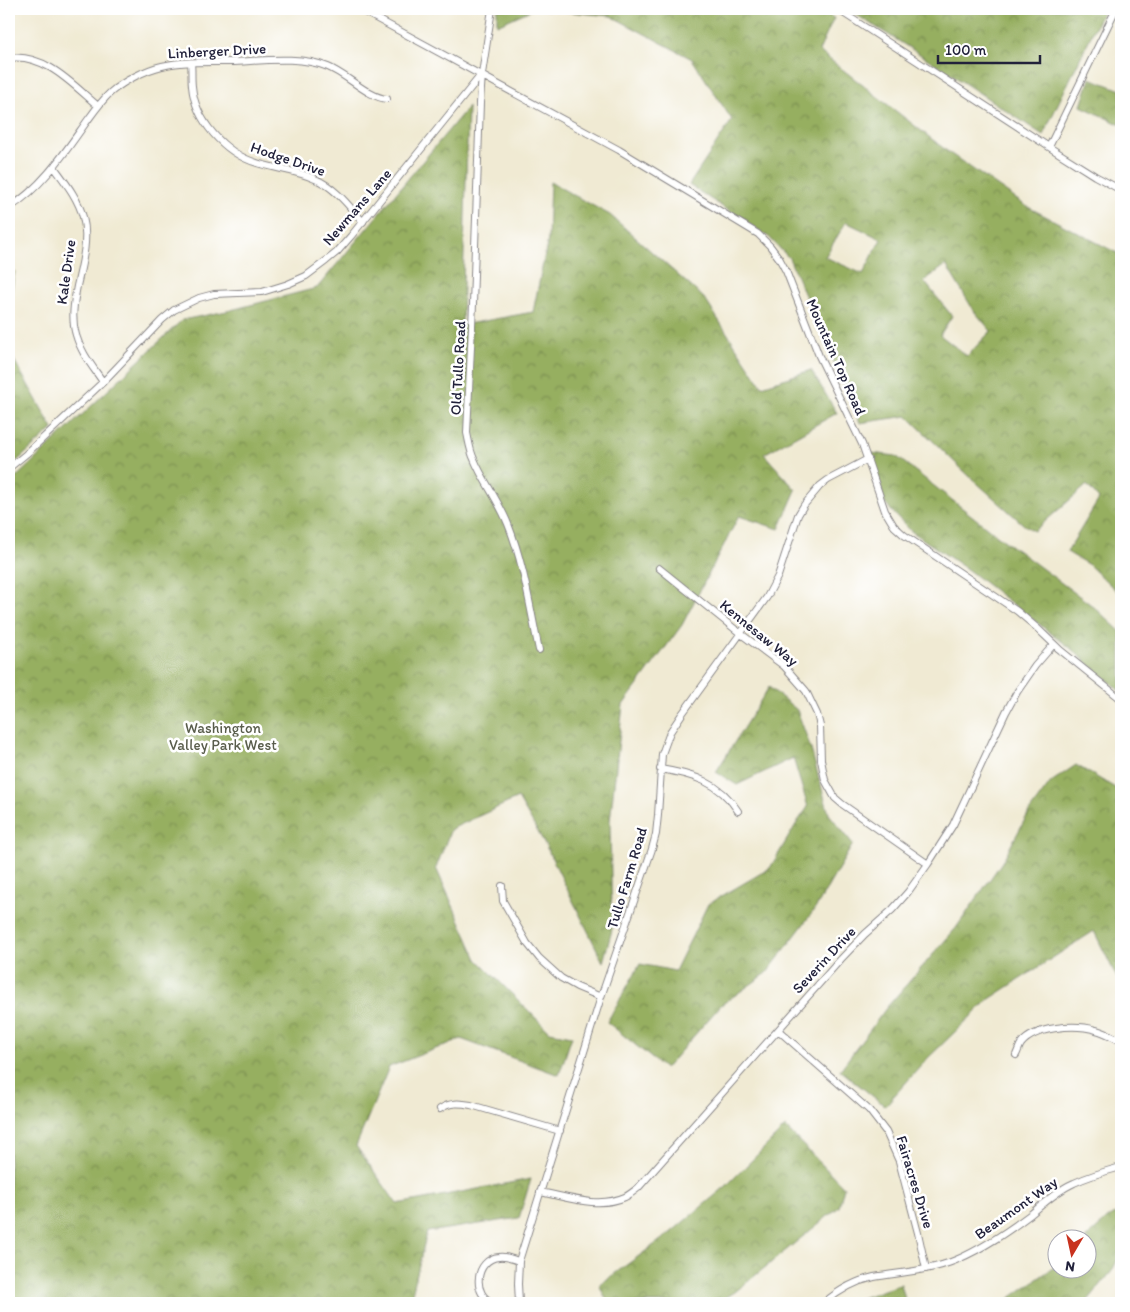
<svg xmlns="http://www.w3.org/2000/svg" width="1130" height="1312" font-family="Itim,sans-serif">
<defs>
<pattern id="grass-dots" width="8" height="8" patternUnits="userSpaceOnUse" patternTransform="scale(1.25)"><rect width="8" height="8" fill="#becb6d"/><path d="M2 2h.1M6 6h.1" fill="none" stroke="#a3ae5f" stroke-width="1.8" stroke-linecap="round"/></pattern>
<pattern id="forest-crowns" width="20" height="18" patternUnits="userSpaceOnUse" patternTransform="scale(1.25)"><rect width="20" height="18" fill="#96af60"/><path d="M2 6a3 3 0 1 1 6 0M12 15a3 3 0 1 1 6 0" fill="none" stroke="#7a8e50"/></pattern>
</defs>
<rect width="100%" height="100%" fill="#fff"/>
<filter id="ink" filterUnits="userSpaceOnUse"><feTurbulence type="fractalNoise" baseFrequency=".02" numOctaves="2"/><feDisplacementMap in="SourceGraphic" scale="10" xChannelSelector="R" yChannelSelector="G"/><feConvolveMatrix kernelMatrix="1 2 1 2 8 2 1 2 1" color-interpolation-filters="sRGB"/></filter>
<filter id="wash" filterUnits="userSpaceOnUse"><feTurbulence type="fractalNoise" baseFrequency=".0096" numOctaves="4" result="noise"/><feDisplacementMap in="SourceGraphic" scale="20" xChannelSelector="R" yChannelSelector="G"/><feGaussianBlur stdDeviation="1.12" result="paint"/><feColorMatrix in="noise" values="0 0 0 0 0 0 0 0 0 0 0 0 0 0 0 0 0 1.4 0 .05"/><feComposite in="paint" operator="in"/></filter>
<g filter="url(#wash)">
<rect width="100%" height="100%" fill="#f0ead3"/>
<path fill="url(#grass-dots)" stroke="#707654" d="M9,260L15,272L9,306Z"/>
<path fill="url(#forest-crowns)" stroke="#5c684e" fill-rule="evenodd" d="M497,9H533L497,25Z
M538,9H815L834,18L819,51L951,154L1026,206L1121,255V595L1089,565L1067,552L1099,499L1087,485L1034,531L1024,525L968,475L907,416L860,423L789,258L769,237L689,185L732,120L692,59L611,16ZM846,222L881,239L863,274L825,257ZM946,265L974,311L991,331L967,356L940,335L952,316L924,281Z
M847,9H1104L1043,135L934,63Z
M1090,78L1121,90V125L1081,106Z
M468,107L462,325L533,312L548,239L550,182L610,215L704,298L762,386L811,370L837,413L764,454L796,490L779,529L739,516L682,625L623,705L610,821L612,930L603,962L545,844L518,798L451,829L436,868L477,959L550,1032L572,1036L559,1075L461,1039L389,1067L356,1146L397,1204L531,1179L519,1218L427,1232L410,1302L411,1303H9V484L182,320L227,311L317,288Z
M9,351L53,429L9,468Z
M871,453L896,456L994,533L1094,607L1121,632V692L1069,647L968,570L911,531L885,504Z
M769,687L797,710L810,746L829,814L853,844L815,909L767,973L721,1005L665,1069L607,1022L640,964L675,971L708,904L770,868L798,821L808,807L793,758L737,785L716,772Z
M1076,765L1117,789L1121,799V984H1120L1094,931L988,1000L928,1058L885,1106L840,1070L887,1007L956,928L1002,862L1029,812L1051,782Z
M785,1127L844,1187L839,1207L735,1292L717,1303H608L599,1285L669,1234L725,1187Z
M1121,1213V1253L1112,1271L1086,1303H1003L1057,1265L1058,1270H1088V1240L1085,1239L1112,1215Z
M901,1284L906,1303H847Z"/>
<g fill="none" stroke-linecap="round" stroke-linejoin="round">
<path stroke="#4ca7ca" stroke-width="2" d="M9,1294L16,1303"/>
</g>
</g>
<g filter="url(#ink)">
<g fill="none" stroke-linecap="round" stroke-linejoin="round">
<g stroke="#898687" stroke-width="8">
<path id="street" d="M359,9L619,150L758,234L770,246L779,258L786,271L819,356L862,444L885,511L894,526L904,535L1017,611L1037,628L1059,649L1121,699
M492,9L482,74L480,103L473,304L467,433C469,442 470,451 474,459C483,481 499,501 508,524C524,564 530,608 539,650
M837,9L1049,147L1095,176L1121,190
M9,58C45,53 73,85 98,106
M191,63C192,70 191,78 192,86C195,120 224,153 257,163C276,169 296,170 315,179C335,187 349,206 363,222
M1049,147L1116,9
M54,167C65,182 78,198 83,217C89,239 82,264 77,286C74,302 71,319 76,335C81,353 93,367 103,382
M9,208C42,187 63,155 85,124C93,113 101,101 111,92C124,81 145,70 162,66C184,61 207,62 230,62C261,61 299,55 328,67C346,74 369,98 387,99
M9,468L26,454L103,382L162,320L174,310L199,298L214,294L262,292L288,284L306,276L326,261L337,252L351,236L481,75
M659,568L741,634L784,666L806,691L817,714L820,726L821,760L825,780L835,798L842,804L928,864
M660,769C692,774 720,782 738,811
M502,886L503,901L527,943L539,958L561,978L577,987L601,997
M778,1030L869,1110L886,1132L899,1161L918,1233L926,1269
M1016,1055C1018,1051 1019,1047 1021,1044C1035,1026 1076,1024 1096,1030C1105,1032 1113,1037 1121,1041
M440,1109C450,1102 460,1103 471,1105L560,1131
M540,1192C567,1197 598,1209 625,1197C629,1195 634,1191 638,1188L841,959L865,934L892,910L908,892L928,864L953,825L1006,712L1017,692L1035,666L1054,644
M494,1303C471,1296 475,1259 499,1257C506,1256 512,1259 519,1261
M519,1303L518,1284L519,1261L601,997L652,849L656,834L658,815L662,754L670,732L682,714L767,597L778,576L798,515L804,505L820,486L828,480L868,459
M824,1303C838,1291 855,1281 874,1277C902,1272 930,1271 956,1260C984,1248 1007,1232 1031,1214C1044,1203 1058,1190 1074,1183C1089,1176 1106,1171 1121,1167"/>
</g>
<use href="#street" stroke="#fff" stroke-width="6"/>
</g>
</g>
<g text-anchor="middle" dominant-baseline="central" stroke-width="5" stroke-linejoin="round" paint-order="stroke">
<g font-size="15" fill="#22223b" stroke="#fff">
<text transform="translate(217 51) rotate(-3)">Linberger Drive</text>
<text transform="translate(288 159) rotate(19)">Hodge Drive</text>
<text transform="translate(357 207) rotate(-49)">Newmans Lane</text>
<text transform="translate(66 272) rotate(-82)">Kale Drive</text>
<text transform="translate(836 357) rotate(66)">Mountain Top Road</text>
<text transform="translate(458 368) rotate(-87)">Old Tullo Road</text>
<text transform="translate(759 633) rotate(39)">Kennesaw Way</text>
<text transform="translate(627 878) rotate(-73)">Tullo Farm Road</text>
<text transform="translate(824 960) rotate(-47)">Severin Drive</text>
<text transform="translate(915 1182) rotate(73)">Fairacres Drive</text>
<text transform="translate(1016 1208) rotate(-35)">Beaumont Way</text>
</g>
<g font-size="15" fill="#595d4c" stroke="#fff">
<text x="223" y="728">Washington<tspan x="223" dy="17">Valley Park West</tspan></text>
</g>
</g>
<rect width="1130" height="1312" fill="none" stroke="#fff" stroke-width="30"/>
<g transform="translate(1072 1254) rotate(189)"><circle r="24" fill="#ffffff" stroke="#a7a7b1"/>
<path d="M0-4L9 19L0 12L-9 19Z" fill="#c8321e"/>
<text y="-8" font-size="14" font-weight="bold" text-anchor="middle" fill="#22223b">N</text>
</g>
<path d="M938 55v8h102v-8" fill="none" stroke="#22223b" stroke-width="2.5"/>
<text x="945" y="55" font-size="15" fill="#22223b" stroke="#ffffff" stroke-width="4" paint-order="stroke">100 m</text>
</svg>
